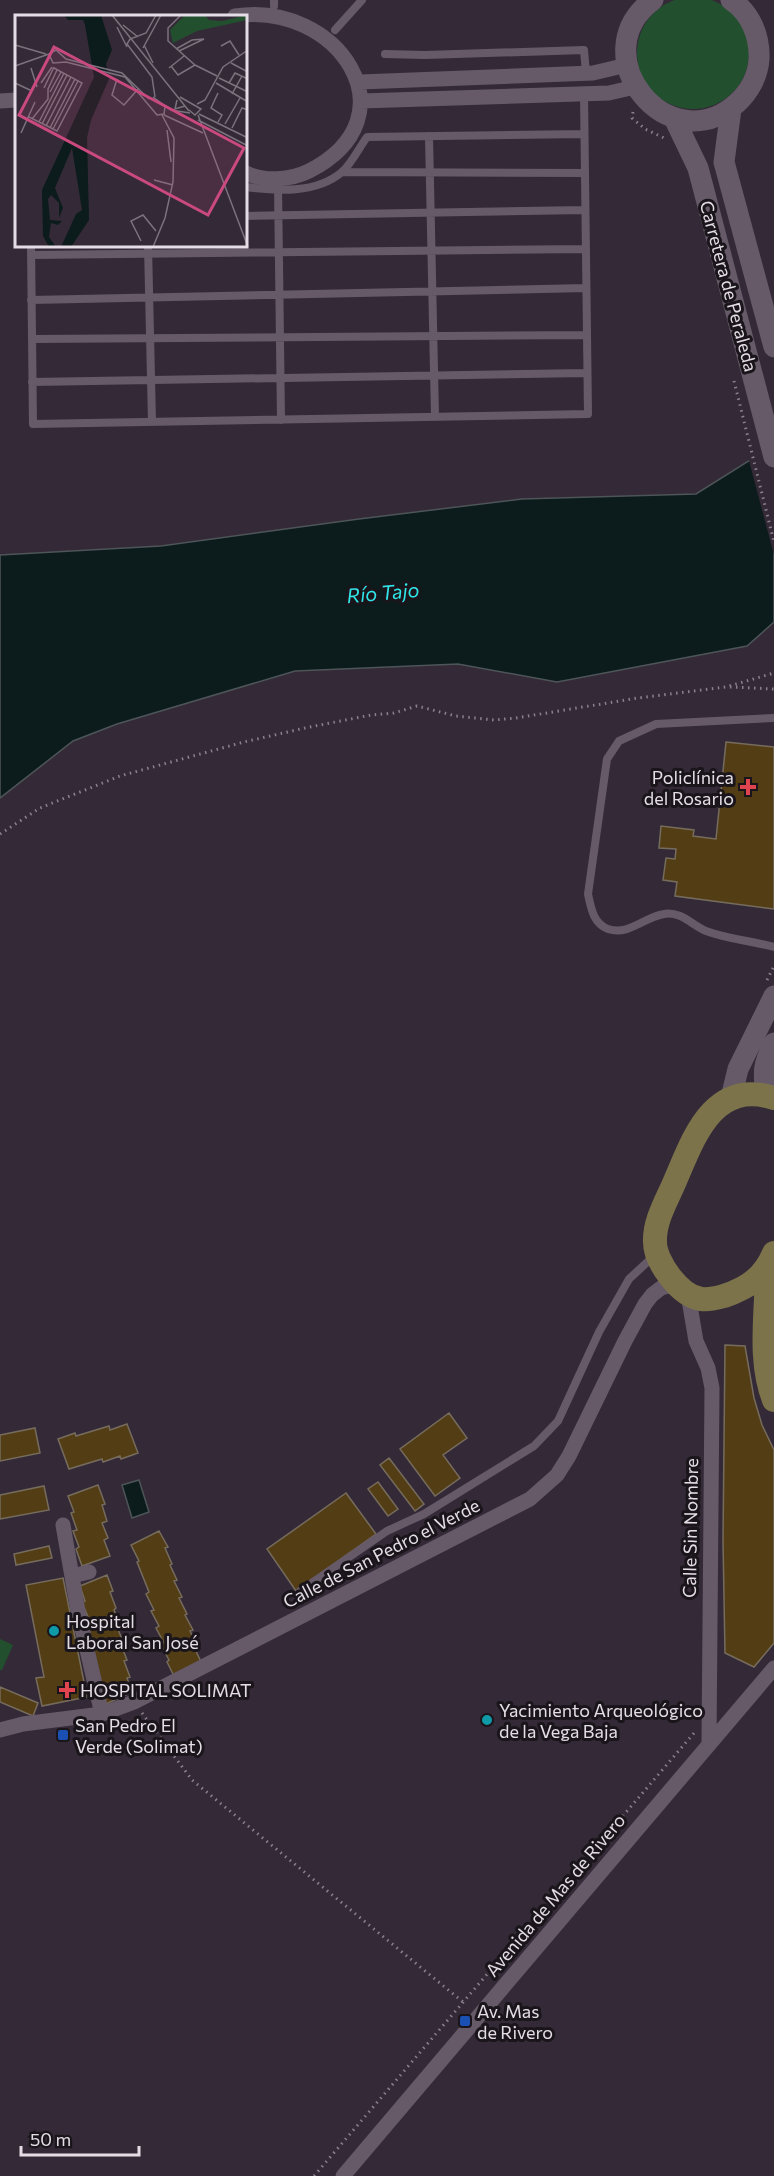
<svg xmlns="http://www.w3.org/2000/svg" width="774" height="2176" font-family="Commissioner,sans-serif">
<rect width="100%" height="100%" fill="#342a37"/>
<path fill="#22502e" d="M637 53a56 56 0 1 1 112 0a56 56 0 1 1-112 0Z
M0,1639L13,1645L2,1670H0Z"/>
<path fill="#0c1b1b" stroke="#4d5558" stroke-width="1.5" d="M774,445V622L747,646L557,682L458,664L295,671L117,724L73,741L0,798V555L161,546L359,519L522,499L696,494Z
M139,1480L149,1512L132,1518L122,1485Z"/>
<path fill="#342a37" d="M774,442V555L748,457Z"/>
<path fill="#533d15" stroke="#766c5d" stroke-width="1.5" d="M726,742L774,747V909L675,896L677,882L663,880L666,858L675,859L676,849L659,848L661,826L694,830L693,836L716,839Z
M725,1345L745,1346L754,1398L762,1425L774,1450V1643L754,1667L725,1653L723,1541Z
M449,1413L467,1438L443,1455L460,1478L435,1496L400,1449Z
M127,1424L138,1453L121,1459L120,1456L103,1462L102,1459L69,1469L58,1439L75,1433L76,1436L109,1426L110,1430Z
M35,1428L40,1453L0,1461V1435Z
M389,1458L424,1504L415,1511L380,1465Z
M378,1482L398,1509L388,1516L368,1489Z
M98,1485L105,1504L102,1505L107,1521L102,1523L108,1538L104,1540L110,1556L82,1566L76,1549L79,1547L73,1531L77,1530L71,1513L74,1512L68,1496Z
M44,1486L49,1510L0,1519V1495Z
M346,1493L376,1534L296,1591L267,1549Z
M159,1531L168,1547L165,1548L172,1564L170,1565L177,1580L174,1581L182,1597L179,1598L187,1614L185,1615L193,1630L190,1631L198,1647L195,1649L202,1664L175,1678L167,1662L169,1660L161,1645L164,1643L156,1628L159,1626L151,1611L154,1610L146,1594L149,1592L137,1562L139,1561L131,1545Z
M49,1546L52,1558L16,1565L14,1554Z
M107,1575L113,1591L110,1592L116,1608L114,1610L119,1623L116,1624L123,1642H120L127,1660L124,1661L130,1677L127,1678L132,1692L104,1705L85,1620L89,1619L82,1603L85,1601L80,1586Z
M63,1578L87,1697L42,1706L36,1678L44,1677L26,1585Z
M0,1687L38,1703L33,1716L0,1702Z"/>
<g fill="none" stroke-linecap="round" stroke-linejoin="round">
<path stroke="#8a818c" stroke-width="3" stroke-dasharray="1.5 4.5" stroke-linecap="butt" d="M633,112L632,118L645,129L664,138
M734,381L774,542
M730,687L774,689
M0,834L40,808L120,776L244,742L305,728L371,715L394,713L417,706L456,716L494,720L516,718L638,698L726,687L774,673
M767,980L774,966
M142,1713L192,1780L463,2002
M314,2176L694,1733"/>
<path stroke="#665a69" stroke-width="8" d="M274,0V6
M335,30L362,0
M385,54L425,55L584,50L586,73
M429,136L435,417
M342,172L585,173
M278,186L281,420
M246,187C277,191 316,194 342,172C352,163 359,148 367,137L584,134
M246,216L585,210
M31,246L33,424L588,414L584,94
M148,246L152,422
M31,255L586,249
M31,300L586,288
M32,339L587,335
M32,382L587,373
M774,718L656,724L619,741L607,759L588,894C591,908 593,923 608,929C629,936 644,917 664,914C681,911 692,925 706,931C727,939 752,941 774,947
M300,1591L387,1531L424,1514L534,1446L558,1421L599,1332L629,1279L655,1255"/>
<path stroke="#665a69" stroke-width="15" d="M235,16C336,0 417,116 309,171C291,180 264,182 246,173
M360,82L593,73L627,65
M0,101L16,100
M361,101L609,93L635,87
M688,1294L696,1341L708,1368L712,1388L709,1743
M63,1525L78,1611L102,1714
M72,1576L89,1572
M0,1730L23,1724L102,1714L134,1702L530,1499L557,1475L569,1456L625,1341L645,1304L652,1295L661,1288L676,1284
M343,2176L774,1668"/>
<path stroke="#665a69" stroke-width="21" d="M653,0C580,54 669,164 737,103C749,92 758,76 759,59C760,37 751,13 731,0
M731,109L724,162L774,347
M674,118L698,168L774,457
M766,1095C763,1072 763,1064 774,1043
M731,1098L738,1069L774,996"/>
<path stroke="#7c734b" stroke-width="24" d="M774,1098C713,1079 694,1137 675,1181C667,1200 654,1221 655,1242C655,1262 680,1296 701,1299C709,1300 717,1298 724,1296C748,1288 764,1277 774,1253
M767,1269C767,1311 758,1360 774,1400"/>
</g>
<g fill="#e0444e" stroke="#19151a" stroke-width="2">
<path d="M745 778h6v6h6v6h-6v6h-6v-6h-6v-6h6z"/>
<path d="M64 1681h6v6h6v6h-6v6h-6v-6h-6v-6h6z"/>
</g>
<g fill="#0f9aa8" stroke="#19151a" stroke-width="2">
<circle cx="54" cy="1631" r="6"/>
<circle cx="487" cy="1720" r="6"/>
</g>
<g fill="#1a4fb4" stroke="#19151a" stroke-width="2">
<rect x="57" y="1729" width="12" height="12" rx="3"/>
<rect x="459" y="2015" width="12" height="12" rx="3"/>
</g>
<g text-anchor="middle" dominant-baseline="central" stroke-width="6" stroke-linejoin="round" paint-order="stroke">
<g font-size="18" fill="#e4dde5" stroke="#19151a">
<text transform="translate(729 286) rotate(75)">Carretera de Peraleda</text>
<text transform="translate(690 1528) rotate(-89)">Calle Sin Nombre</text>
<text transform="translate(381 1553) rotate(-27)">Calle de San Pedro el Verde</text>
<text transform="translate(555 1895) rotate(-50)">Avenida de Mas de Rivero</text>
</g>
<g font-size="18" fill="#e4dde5" stroke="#19151a" text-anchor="start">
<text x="734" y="777" text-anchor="end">Policlínica<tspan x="734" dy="21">del Rosario</tspan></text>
<text x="66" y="1621">Hospital<tspan x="66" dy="21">Laboral San José</tspan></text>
<text x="80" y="1690">HOSPITAL SOLIMAT</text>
<text x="499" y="1710">Yacimiento Arqueológico<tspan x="499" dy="21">de la Vega Baja</tspan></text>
<text x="75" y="1725">San Pedro El<tspan x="75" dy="21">Verde (Solimat)</tspan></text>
<text x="477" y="2011">Av. Mas<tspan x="477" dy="21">de Rivero</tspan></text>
</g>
<g font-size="20" font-style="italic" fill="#30e5e7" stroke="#19151a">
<text transform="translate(383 592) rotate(-5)">Río Tajo</text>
</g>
</g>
<g transform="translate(15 15)">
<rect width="232" height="232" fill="#342a37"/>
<path d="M170,0H190L194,5L207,6L232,0V5L182,16L158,28L155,15Z" fill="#22502e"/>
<path d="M49,0H86L97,35L91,49L94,64L76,105L72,123L74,205L56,232H46L61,199L67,195L57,133L40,173L48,193L44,203V188L36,180L33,184L35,205L47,206L43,210L36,208L34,222L41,232H34L28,221L27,175L79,62L70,10L68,5H53Z" fill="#0c1b1b"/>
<path fill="none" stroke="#7a727d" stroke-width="1.5" d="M97,0L174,96M166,0L153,13V26L180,50L202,61M108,10L123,22M102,12L112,32M0,30L31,39M129,30L138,48M206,31L215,26L224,40M128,33L146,0M161,34L177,25L189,24L164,36M216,48L233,57M0,51L34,39M156,51L163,60L180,50M16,53L22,72M154,53L169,41M204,63L233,77M102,64L97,80L109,90L123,74M0,68L17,76M26,68L37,52M201,68L233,87M214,68L220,58L233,64M29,73L39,52M35,77L46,57M203,78L196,93L207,100L203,107M217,79L227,61M138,82L156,95L175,98M140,82L137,62L112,29L115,24L131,18L141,0M165,82L186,94L180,100L174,95M134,84L107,58L51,44L41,35L34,39L38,48L51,47L110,62L142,100L149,99L150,92M162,85L160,94L170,91M182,89L190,85L208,52L233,35M184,99L233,123M149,100L188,118M183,100L233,232M14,102L42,116L67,68L39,53M17,104L33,84V74L42,55M183,105L233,131M24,107L49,58M27,109L52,60M210,109L225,83M31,111L56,62M35,113L60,64M217,113L227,93L233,95M38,114L63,66M152,115L156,147M6,118L20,87M139,165L158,170M126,226L116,206L128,200L141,216M138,232L150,203L158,167L159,123L147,100"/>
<path fill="#ca497e" fill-opacity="0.15" stroke="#ca497e" stroke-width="3" d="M39,32L229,133L193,200L4,100Z"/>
<rect width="232" height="232" fill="none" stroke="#e4dde5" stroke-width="3"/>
</g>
<path d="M21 2146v9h118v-9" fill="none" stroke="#e4dde5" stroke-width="3"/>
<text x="30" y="2146" font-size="18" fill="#e4dde5" stroke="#19151a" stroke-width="4.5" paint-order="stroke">50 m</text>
</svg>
